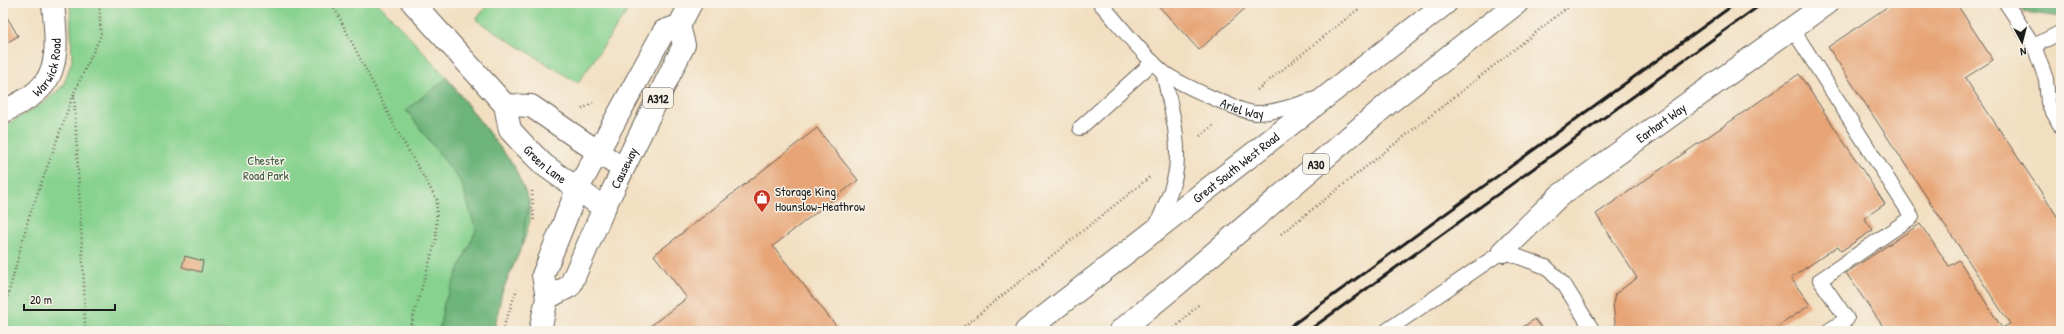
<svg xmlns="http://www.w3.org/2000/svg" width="2064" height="334" font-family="'Patrick Hand',sans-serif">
<rect width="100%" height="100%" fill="#f7f3e8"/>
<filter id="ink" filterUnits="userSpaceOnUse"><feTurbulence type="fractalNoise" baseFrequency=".025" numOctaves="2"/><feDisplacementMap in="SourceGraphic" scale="8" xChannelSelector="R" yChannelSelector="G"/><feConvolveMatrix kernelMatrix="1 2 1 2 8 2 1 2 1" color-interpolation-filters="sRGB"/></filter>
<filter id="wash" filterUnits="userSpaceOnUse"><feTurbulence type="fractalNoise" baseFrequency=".012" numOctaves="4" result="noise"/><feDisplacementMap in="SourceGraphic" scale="16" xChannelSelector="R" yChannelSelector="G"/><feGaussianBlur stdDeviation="0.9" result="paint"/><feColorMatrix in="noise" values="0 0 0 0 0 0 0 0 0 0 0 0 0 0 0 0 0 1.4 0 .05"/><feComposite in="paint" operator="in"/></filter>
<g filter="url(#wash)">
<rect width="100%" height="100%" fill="#f2dfc1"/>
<path fill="#87d28f" stroke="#527756" d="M70,3H378L447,78L514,166L529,201L530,220L524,241L500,297L493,331H3V127L45,102L63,86L72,61Z
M489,3H633L578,83L476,20Z"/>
<path fill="#6db47a" stroke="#44684b" d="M2018,3H2061V17L2023,12Z
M447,78L514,166L529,201L522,245L502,292L494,331H439L444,303L476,230L461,182L406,110Z"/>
<g id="blocks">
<path fill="#e7a577" d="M1156,3H1251L1199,50Z
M1893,3H1956L1993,60L1965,78L2061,222V331H1886L1846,273L1920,224L1949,266L1959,260L2002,328L2010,324L1828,47Z
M3,10L18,36L3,45Z
M1799,74L1885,204L1864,218L1873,230L1841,251L1838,246L1791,278L1810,305L1771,331H1765L1762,327L1757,331H1616L1613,304L1615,294L1637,278L1596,214Z
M817,128L858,180L773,246L840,331H652L649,327L687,298L654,255Z
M185,256L203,261L201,272L182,267Z
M1535,319L1544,331H1517Z"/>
</g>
</g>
<g filter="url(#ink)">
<use href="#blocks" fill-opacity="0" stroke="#676056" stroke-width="1"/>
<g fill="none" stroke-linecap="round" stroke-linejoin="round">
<g stroke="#676056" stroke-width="16">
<g id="service">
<path id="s1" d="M1100,3C1120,25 1139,51 1162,71C1173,81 1242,113 1256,113C1276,113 1297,104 1316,99"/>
<path d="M2006,3L2034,46L2046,79L2048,103L2061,127"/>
<path d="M1792,28L1912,217L1820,280L1847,319L1828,331"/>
<path d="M2034,46L2061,32"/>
<path d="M1080,128L1153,62"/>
<path d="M1155,229C1162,212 1171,194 1175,176C1182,142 1170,105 1163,72"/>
<path d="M1386,331L1503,251L1546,267L1565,286L1593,331"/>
</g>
</g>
<g stroke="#676056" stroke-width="24">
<g id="minor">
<path id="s2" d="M3,112C17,104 34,97 44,84C61,63 55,29 53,3"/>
<path id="s3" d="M1503,251L1559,196L1827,3"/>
</g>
</g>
<g stroke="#676056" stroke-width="24">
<g id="tertiary">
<path id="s4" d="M413,3L505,105L510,130L523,144L544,165L604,208"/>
<path d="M505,105L531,106L623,169"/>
</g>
</g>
<g stroke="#676056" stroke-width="24">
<g id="primary">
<path id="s5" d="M547,298L570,286L604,208L684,45L679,26"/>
<path d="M540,331L547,298L543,275L577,190L664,31L679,26L691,3"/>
</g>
</g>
<g stroke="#676056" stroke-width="24">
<g id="trunk">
<path id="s6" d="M1026,331L1446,3"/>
<path d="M1120,331L1179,283L1390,102L1517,3"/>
</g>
</g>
<path stroke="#676056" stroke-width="2.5" stroke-dasharray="1 3" stroke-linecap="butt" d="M329,3L336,11L396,129L437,200L436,240L409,331
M1257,90L1366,3
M74,94L84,285L85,331
M582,109L593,103
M1200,136L1215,124
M532,191L534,221
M1281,234L1573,3
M3,308L6,303L28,220L74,93L101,35L99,3
M504,331L505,323L517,289
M958,331L1151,176
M1172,331L1200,303"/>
<use href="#service" stroke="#fff" stroke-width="14"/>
<use href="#minor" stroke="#fff" stroke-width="22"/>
<use href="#tertiary" stroke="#fff" stroke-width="22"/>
<use href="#primary" stroke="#fff" stroke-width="22"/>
<use href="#trunk" stroke="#fff" stroke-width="22"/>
<path stroke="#1c1c1c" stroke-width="3" d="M1284,331L1736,3
M1308,331L1763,3"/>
</g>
</g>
<defs>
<g id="shop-pin" transform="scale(0.9)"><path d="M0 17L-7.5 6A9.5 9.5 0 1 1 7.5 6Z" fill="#c8321e" stroke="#f7f3e8"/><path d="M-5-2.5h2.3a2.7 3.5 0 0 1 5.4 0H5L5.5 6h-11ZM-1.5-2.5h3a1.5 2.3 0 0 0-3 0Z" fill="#fff"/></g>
</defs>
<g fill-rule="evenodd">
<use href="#shop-pin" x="762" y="198"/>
</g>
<g text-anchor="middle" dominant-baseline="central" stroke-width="3" stroke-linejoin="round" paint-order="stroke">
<g fill="#f7f3e8" stroke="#5e5c59" stroke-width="1">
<rect x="643" y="88" width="30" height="20" rx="3"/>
<rect x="1303" y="154" width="26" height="20" rx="3"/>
</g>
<g font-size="12" font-weight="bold" fill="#1c1c1c">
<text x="658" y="98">A312</text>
<text x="1316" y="164">A30</text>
</g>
<g font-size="13" fill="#1c1c1c" stroke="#f7f3e8">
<text stroke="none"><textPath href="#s2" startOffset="67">Warwick Road</textPath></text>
<text stroke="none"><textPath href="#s1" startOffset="181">Ariel Way</textPath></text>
<text stroke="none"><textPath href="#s3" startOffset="204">Earhart Way</textPath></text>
<text stroke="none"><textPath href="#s4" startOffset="212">Green Lane</textPath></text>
<text stroke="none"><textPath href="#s5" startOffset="156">Causeway</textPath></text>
<text stroke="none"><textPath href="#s6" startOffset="266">Great South West Road</textPath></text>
</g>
<g font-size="13" fill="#415c44" stroke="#f7f3e8">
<text x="266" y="160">Chester<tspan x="266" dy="15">Road Park</tspan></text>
</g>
<g font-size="13" fill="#1c1c1c" stroke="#f7f3e8" text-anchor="start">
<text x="775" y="191">Storage King<tspan x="775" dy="15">Hounslow-Heathrow</tspan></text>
</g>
</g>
<rect width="2064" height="334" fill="none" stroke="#f7f3e8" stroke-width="16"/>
<g transform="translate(2022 42) rotate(173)" stroke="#f7f3e8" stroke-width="3" paint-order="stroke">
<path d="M0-3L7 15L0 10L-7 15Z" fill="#1c1c1c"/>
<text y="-6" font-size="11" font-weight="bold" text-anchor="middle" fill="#1c1c1c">N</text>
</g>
<path d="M24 304v6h91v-6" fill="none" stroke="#1c1c1c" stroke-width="2"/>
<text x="30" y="304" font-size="12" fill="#1c1c1c" stroke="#f7f3e8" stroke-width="3" paint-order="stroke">20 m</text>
</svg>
